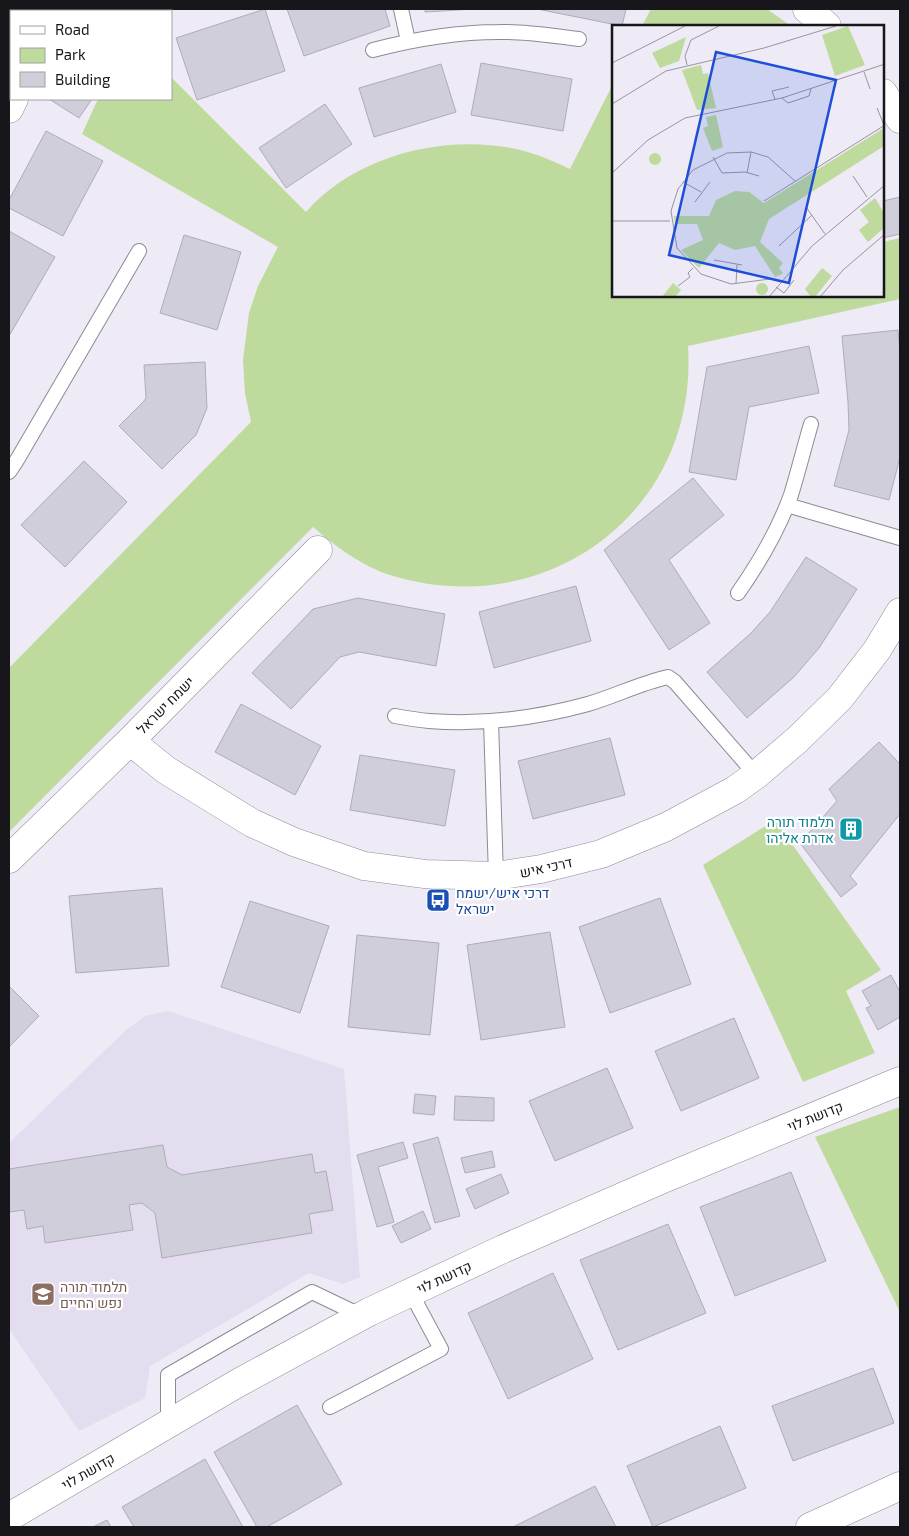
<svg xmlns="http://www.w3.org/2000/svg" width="909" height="1536" font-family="'Exo 2',Heebo,sans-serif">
<rect width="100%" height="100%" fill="#eeeaf6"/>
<path fill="#e4ddf0" d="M168,1011L344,1069L360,1277L343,1284L309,1273L150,1366L145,1398L79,1431L9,1329V1143L126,1030L145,1016Z"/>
<path fill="#beda9d" d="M651,9H767L791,26H642Z
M171,77L306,212C356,155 444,134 516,149C535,153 553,161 570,169L613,84V296H883V242L900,238V299L688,346C699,511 546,624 390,575C362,566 335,546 313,527L9,832V668L251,422L245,393L243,360L249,313L258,286L278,247L82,134L98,99H171Z
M775,820L881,970L846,991L875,1053L803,1082L703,865Z
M900,1107V1312L815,1137Z"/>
<path fill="#cfceda" stroke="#aeacb8" d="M265,9L285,71L197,100L176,38Z
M287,9H385L390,26L304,56Z
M425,9H474L425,12Z
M537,9H626L622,26Z
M481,63L572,79L563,131L471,115Z
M441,64L456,112L374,137L359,88Z
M49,99H92L79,118Z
M325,104L352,144L286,188L259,148Z
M46,131L103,161L63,236L9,208V200Z
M900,197V234L883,238V201Z
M9,231L55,257L9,336Z
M184,235L241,252L217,330L160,313Z
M898,330L900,353V457L889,500L834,486L849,430L848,402L842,336Z
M809,346L819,393L749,407L736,480L689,472L707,367Z
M205,362L207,408L196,435L162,469L119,426L144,401L146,398L144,365Z
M84,461L127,502L65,567L21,525Z
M693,478L724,515L669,560L710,623L669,650L604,550Z
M806,557L857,589L819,648L794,677L747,718L707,672L750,634L770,612Z
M576,586L591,641L494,668L479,612Z
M358,598L445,614L436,666L359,652L340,657L291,709L252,673L313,609Z
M241,704L321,746L295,795L215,752Z
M610,738L625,795L533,819L518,761Z
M879,742L900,764V814L850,876L857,884L841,897L800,843L837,801L829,789Z
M360,755L455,770L445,826L350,810Z
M162,888L169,966L76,973L69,896Z
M660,898L691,984L610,1013L579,927Z
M250,901L329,926L300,1013L221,987Z
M550,932L565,1027L481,1040L467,945Z
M357,935L439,943L430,1035L348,1027Z
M891,975L900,992V1017L878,1030L866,1008L871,1006L862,991Z
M9,986L39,1016L9,1047Z
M734,1018L759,1078L681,1111L655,1051Z
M607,1068L633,1128L555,1161L529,1101Z
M415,1094L436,1096L434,1115L413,1113Z
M455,1096L494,1098V1121L454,1120Z
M438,1137L460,1216L435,1223L413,1144Z
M403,1142L408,1158L378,1167L394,1222L377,1227L357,1155Z
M163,1145L167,1167L182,1175L312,1154L315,1173L326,1171L333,1210L309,1214L312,1233L162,1258L155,1213L142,1203L129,1205L133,1230L45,1243L43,1226L27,1229L24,1210L9,1212V1169Z
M492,1151L495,1167L465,1173L461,1158Z
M791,1172L826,1261L735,1296L700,1207Z
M501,1174L509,1193L475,1209L466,1189Z
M423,1211L431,1229L401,1243L392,1226Z
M668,1224L706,1313L618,1350L580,1260Z
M553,1273L593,1359L508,1399L468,1313Z
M873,1368L894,1423L793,1461L772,1406Z
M297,1405L342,1484L267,1527H257L214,1452Z
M720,1426L746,1488L653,1527L627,1466Z
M205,1459L243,1527H134L122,1507Z
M595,1486L616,1527H513Z
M107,1520L111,1527H93Z"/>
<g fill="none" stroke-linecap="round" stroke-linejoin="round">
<g stroke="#8e8a94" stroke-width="16">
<path id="lane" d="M401,9L408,41
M373,50C415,39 456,32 499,32C525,31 553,36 579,39
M9,472L17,460L139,251
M787,505L900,538
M738,593C759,563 778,531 791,495C798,472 804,448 811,424
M395,716C406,718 418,720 429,721C482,725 537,718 588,704C615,696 641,683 668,677L675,682L756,775
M491,721L496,876
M330,1407L441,1349L411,1293
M168,1424V1375L312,1292L362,1316"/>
</g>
<g stroke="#8e8a94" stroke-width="29">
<path id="street" d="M807,9L827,26
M883,93L900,119
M130,741L166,770L252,823L294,842L364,866L425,874L496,876L541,869L601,854L666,827L735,790L756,775L797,740L840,698L877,650L900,612
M9,859L130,741L318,550
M810,1527L900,1486"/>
</g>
<g stroke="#8e8a94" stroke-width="29">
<path id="secondary" d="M58,11L60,9
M9,109L14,99
M9,1517L238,1383L369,1312L503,1249L663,1179L900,1081"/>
</g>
<use href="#lane" stroke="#fff" stroke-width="14"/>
<use href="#street" stroke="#fff" stroke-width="28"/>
<use href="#secondary" stroke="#fff" stroke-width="28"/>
</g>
<defs>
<g id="building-square" transform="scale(1.25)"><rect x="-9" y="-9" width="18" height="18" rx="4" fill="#0f9aa8" stroke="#fff"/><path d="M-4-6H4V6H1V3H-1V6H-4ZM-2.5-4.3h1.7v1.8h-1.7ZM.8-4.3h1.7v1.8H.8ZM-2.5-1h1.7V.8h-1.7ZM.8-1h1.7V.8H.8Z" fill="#fff"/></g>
<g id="bus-square" transform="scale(1.25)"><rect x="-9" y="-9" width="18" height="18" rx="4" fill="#1a4fb4" stroke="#fff"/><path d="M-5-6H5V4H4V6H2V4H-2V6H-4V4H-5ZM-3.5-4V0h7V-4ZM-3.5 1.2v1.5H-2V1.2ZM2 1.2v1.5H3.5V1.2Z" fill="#fff"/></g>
<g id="school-square" transform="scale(1.25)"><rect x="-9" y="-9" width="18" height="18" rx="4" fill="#8d6e63" stroke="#fff"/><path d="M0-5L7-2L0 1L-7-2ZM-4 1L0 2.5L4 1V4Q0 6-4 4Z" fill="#fff"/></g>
</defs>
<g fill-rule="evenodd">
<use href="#building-square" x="851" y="829"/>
<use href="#bus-square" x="438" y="900"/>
<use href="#school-square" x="43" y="1294"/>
</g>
<g text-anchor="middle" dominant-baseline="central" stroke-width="4.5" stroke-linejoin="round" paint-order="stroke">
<g font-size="14" fill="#17161a" stroke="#fff">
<text transform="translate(165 705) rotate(-45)">ישמח ישראל</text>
<text transform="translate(546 867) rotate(-12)">דרכי איש</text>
<text transform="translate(815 1116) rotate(-22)">קדושת לוי</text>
<text transform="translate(444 1277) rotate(-25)">קדושת לוי</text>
<text transform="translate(88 1471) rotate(-30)">קדושת לוי</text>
</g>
<g font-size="14" fill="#0d838f" stroke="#fff" text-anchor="end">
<text x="834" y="821">תלמוד תורה<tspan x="834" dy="16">אדרת אליהו</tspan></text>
</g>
<g font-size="14" fill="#164399" stroke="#fff" text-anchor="start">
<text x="456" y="892">דרכי איש/ישמח<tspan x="456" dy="16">ישראל</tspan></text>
</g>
<g font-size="14" fill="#785e54" stroke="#fff" text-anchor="start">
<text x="60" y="1286">תלמוד תורה<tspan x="60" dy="16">נפש החיים</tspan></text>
</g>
</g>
<g transform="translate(612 25)">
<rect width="272" height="272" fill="#eeeaf6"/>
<path d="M236,1L253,40L223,51L210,10ZM74,12L67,36L48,43L40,28ZM89,40L91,49L96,48L104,83L85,85L70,45ZM104,90L111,122L100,126L91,103L96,101L94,92ZM272,103V121L157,194L148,217L171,238L167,243L171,248L168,250L163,252L143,221L123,225L107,218L87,243L69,225L91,215L85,199H63L62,191H97L104,175L123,166L137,167L152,178ZM37 134a6 6 0 1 1 12 0a6 6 0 1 1-12 0ZM263,173L272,188V203L256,217L247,205L257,197L248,185ZM210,243L220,251L203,272H199L193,264ZM144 264a6 6 0 1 1 12 0a6 6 0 1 1-12 0ZM61,258L69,265L63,272H50Z" fill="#beda9d"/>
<path fill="none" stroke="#98959e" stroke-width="1" d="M0,38L73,1M75,40L73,31L79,15L107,1M252,47L258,64M170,73L176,78L197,71L199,64M163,74L160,66L177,62M0,79L54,46L152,23L224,1M265,83L272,100M101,132L110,148L133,147L147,151M0,148L36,115L73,93L170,73L273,39M135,148L139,127M241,151L255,172M71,157L89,167M152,176L273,100M83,177L98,157M194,182L213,209M0,196H58M167,221L200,190M102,235L130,240M169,257L158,254L119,259L89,249L65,223L59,186L66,164L81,145L115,128L139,127L156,132L183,156M124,259L125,240M66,261L78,252L76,248L81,243M164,262L172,268L182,255M157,272L200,221L273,160M208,272L231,245L273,209"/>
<path fill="#1d4ed8" fill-opacity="0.15" stroke="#1d4ed8" stroke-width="2.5" d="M104,27L224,55L177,258L57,230Z"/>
<rect width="272" height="272" fill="none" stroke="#17161a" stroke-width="2.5"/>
</g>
<rect width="909" height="1536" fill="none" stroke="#17161a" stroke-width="20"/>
<rect x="10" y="10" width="162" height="90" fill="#ffffff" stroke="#a2a2a3"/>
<rect x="20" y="26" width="25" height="8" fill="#ffffff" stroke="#a2a2a3"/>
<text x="55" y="35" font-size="15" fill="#17161a">Road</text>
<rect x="20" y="48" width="25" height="15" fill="#beda9d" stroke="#a2a2a3"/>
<text x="55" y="60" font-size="15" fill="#17161a">Park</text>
<rect x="20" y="72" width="25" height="15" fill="#cfceda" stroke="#a2a2a3"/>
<text x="55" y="85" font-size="15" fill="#17161a">Building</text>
</svg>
